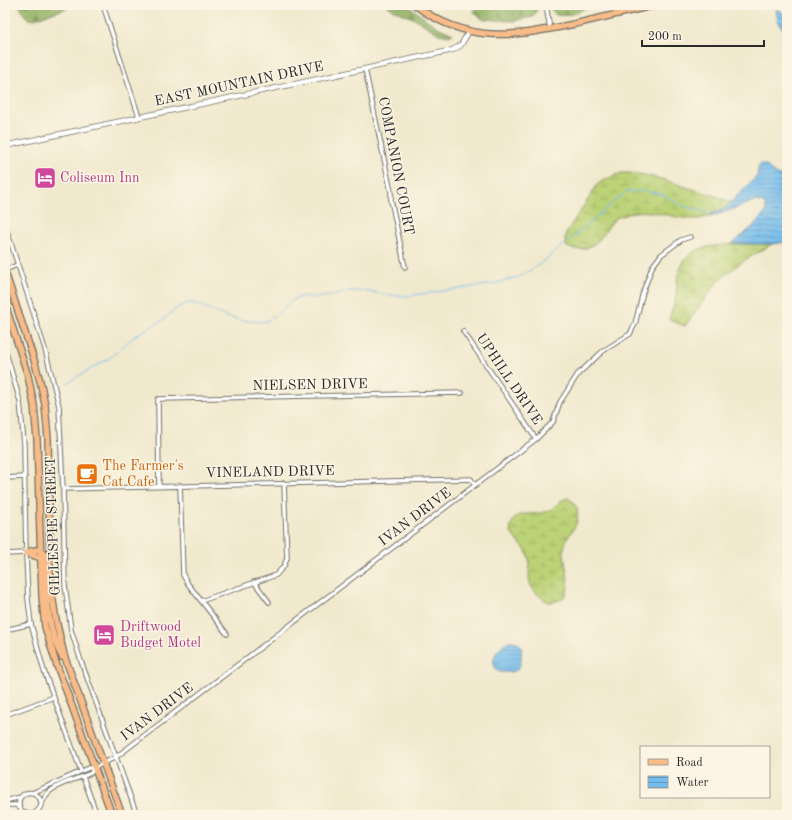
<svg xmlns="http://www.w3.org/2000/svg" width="792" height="820" font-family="'Old Standard TT',serif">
<defs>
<pattern id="forest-firs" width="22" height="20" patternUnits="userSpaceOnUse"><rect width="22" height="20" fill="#94b467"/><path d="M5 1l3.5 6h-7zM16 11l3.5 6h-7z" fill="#799355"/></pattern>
<pattern id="wetland-marsh" width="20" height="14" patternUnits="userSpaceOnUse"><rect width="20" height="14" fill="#bbd276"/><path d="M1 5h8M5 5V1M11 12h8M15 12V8" fill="none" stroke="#a1b466"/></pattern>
<pattern id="water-rules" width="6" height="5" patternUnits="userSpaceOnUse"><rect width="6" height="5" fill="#75bded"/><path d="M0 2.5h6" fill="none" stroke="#609ac0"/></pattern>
</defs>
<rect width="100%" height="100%" fill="#fcf5e5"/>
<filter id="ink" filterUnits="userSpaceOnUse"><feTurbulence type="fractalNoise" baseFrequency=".025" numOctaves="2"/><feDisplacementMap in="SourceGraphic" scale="8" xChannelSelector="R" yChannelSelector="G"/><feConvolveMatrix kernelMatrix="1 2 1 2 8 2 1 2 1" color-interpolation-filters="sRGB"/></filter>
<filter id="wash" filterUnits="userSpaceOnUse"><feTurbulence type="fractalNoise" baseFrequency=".012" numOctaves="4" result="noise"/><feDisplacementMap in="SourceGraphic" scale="16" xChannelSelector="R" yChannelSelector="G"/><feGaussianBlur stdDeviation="0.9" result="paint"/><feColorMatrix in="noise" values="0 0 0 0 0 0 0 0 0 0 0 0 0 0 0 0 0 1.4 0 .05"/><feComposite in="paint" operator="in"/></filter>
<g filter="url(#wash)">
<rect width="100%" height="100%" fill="#f1e9cd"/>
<path fill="url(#forest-firs)" stroke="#607049" d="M19,5H70L68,8L31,20L25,16Z
M387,5H407L437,27L453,34L449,36L439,34L417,20L392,9Z
M475,5H538V7L533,17L513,21L482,19L474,12Z
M551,5H592C578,11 572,17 556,15L551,9Z"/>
<path fill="url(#wetland-marsh)" stroke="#737e50" d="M621,173C648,172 671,183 696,190C708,194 719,196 731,203L725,208L711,214L714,215C684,228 657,204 627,214C622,216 616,217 613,221C609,225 606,231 602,236C594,247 580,253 567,247L565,242L566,233L598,184L604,180Z
M732,244H772L739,264L717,282L685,326L669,320C671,312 674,305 676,297C677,291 676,286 677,281C684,246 702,248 732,244Z
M567,498C578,501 580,517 575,526C571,534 565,539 564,548C562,564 581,600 551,602C547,603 544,600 541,597C520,581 535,570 527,553C521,539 499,534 518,515C528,513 539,515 548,511C555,508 559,500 567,498Z"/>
<path fill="url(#water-rules)" stroke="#50748c" d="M777,9H779L787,17V35C781,27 777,21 776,10Z
M761,164C772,165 774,181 787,175V242L772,244H732L751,228L766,212V208L764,203L755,201L717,215L711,214L725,208L757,176L759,165Z
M509,641C523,641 522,648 521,660C520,663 520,667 518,669C514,673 504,672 499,672C487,662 498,646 509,641Z"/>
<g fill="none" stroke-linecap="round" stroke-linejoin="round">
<path stroke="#75bded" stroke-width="1" d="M67,383L111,357L136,335L163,320L176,309L185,304L190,303L199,305L224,316L240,320L259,322L267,321L276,315L291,301L302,296L314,298L337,295L350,291H363L389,295L407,296L493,284L518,277L536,267L576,235L617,199L626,192L633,191H645L662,194L681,205L711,214"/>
</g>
</g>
<g filter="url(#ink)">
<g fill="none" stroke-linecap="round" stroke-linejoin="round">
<g stroke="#706e64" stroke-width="5.5">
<path id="minor" d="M103,5L139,117
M546,5L550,29
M365,69L391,192V200L405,267
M7,231L45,349L59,406L63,489L65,585L71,630L81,661L137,815
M5,270L17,265
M463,331L536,439
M5,349L20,401L24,444L26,555L28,599L31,624L44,671L81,771
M5,478L25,477
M180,485L183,575L188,584L227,634
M159,486L158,399L462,393
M63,489L471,479L475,485
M5,554L26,553
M254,582L269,602
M201,601L276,575L284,566L287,558L284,483
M5,630L31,624
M5,715L54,697
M83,777L97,815
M32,793L89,768H94L116,757L536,439L553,422L560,402L578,374L603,351L630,334L635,324L643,292L652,267L661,255L681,240L690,237
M5,801L21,797
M41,804C40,787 17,790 19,805C20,812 27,815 33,814C42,811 42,798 49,792C60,782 78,779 91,773L94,768
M5,805H16L20,808"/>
</g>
<g stroke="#706e64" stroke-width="6">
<path id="tertiary" d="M5,146L453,50L461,45L469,31"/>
</g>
<g stroke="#706e64" stroke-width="8">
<path id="primary" d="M415,5C469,46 518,36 579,23C605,17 630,11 656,5"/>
</g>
<g stroke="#706e64" stroke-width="8">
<path id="trunk" d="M5,272L35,363L41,385L45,405L48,438L50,566L52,595L56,620L64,655L122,815
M5,304L28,376L34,405L37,439L42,596L45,627L56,663L112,815
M26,553C32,550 41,547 45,556C47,565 46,574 46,584C47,608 50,635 62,657
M28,553C32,556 36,555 40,558"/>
</g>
<use href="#minor" stroke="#fff" stroke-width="3.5"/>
<use href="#tertiary" stroke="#fff" stroke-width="4.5"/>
<use href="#primary" stroke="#f9bc89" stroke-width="5.5"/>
<use href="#trunk" stroke="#f9bc89" stroke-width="5.5"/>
</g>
</g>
<defs>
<g id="hotel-square" transform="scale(1.15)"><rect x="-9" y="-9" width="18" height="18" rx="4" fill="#d1479c" stroke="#fcf5e5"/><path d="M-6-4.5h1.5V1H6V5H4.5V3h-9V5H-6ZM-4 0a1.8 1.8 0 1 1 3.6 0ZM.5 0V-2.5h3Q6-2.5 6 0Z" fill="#fff"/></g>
<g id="cafe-square" transform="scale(1.15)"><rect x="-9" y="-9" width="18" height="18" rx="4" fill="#e8710a" stroke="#fcf5e5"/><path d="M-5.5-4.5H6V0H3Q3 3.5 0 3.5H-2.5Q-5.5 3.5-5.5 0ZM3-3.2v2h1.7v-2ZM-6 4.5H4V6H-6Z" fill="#fff"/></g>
</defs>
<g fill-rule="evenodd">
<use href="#hotel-square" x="45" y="178"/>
<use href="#cafe-square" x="87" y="474"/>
<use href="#hotel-square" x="104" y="635"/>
</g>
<g text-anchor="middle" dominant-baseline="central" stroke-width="3" stroke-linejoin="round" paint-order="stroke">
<g font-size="14" fill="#2b2b2b" stroke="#fcf5e5">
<text transform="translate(239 84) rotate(-12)">EAST MOUNTAIN DRIVE</text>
<text transform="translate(396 166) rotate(79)">COMPANION COURT</text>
<text transform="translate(509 379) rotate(56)">UPHILL DRIVE</text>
<text transform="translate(310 385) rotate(-1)">NIELSEN DRIVE</text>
<text transform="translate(270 472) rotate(-1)">VINELAND DRIVE</text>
<text transform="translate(415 517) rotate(-37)">IVAN DRIVE</text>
<text transform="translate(53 526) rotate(-92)">GILLESPIE STREET</text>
<text transform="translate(157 712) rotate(-37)">IVAN DRIVE</text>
</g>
<g font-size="14" fill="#b23c85" stroke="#fcf5e5" text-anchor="start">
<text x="60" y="178">Coliseum Inn</text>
<text x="120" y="627">Driftwood<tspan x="120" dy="16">Budget Motel</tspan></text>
</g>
<g font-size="14" fill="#c56008" stroke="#fcf5e5" text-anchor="start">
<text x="102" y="466">The Farmer's<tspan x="102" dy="16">Cat Cafe</tspan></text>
</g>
</g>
<rect width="792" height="820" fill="none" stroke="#fcf5e5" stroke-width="20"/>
<rect x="640" y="746" width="130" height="52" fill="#fcf5e5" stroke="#a8a49b"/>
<rect x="648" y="759" width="20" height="6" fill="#f9bc89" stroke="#a8a49b"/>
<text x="676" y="766" font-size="12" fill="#2b2b2b">Road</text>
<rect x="648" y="776" width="20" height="12" fill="url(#water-rules)" stroke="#a8a49b"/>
<text x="676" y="786" font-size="12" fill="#2b2b2b">Water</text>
<path d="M642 40v6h122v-6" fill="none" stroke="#2b2b2b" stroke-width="2"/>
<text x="648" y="40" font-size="12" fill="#2b2b2b" stroke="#fcf5e5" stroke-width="3" paint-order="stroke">200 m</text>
</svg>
